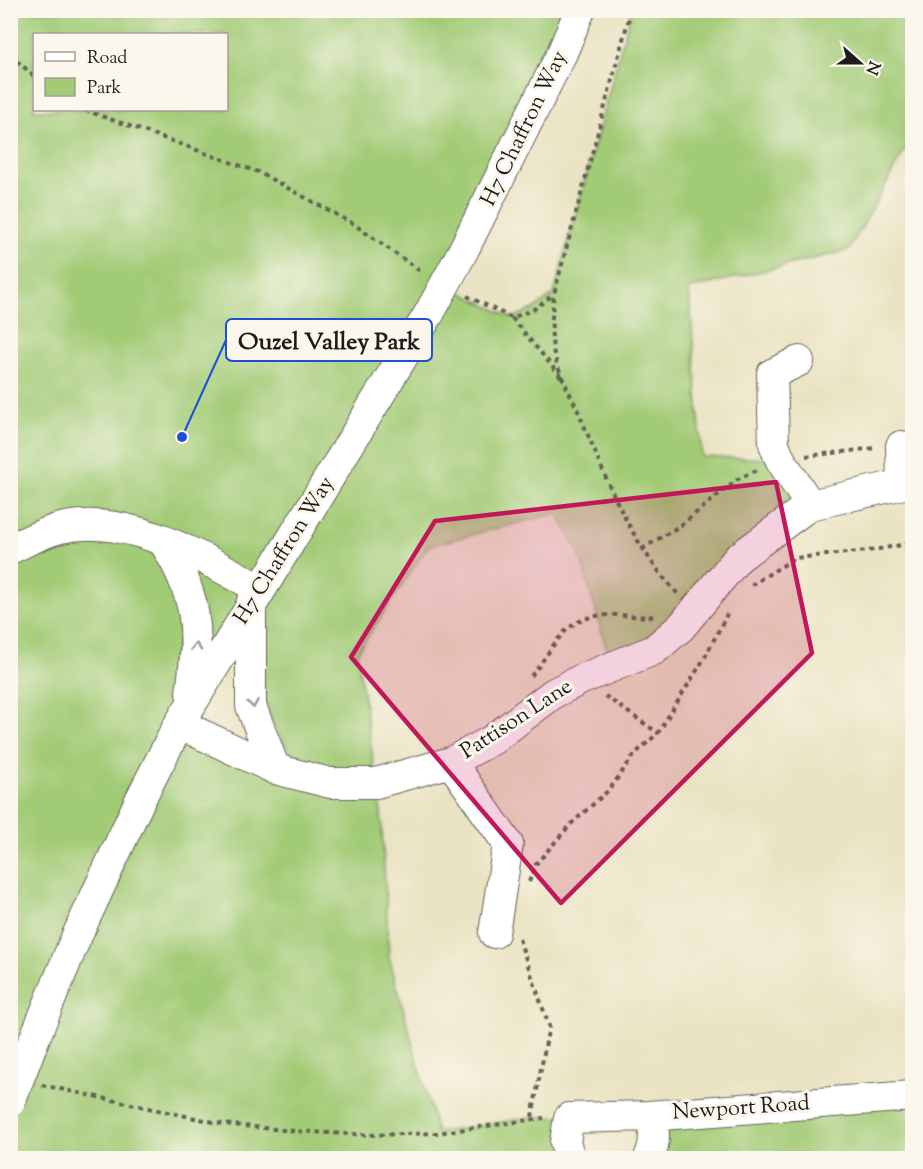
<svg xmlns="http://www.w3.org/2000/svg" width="923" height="1169" font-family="'Sorts Mill Goudy',serif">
<rect width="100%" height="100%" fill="#fbf7ec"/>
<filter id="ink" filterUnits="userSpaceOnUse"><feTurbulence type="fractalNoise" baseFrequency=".0167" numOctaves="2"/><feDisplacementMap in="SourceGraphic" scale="12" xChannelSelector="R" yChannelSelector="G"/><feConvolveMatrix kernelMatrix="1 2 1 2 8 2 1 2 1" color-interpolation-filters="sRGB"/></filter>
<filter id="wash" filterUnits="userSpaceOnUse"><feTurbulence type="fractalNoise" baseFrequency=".008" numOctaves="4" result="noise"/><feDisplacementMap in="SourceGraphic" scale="24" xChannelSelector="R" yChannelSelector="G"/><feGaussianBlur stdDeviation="1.35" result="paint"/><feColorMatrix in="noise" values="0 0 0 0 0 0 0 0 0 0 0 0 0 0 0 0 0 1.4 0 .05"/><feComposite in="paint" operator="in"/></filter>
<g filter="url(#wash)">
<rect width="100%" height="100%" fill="#eae3c3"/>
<path fill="#a2cb76" stroke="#5f7449" stroke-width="1.5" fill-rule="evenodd" d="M10,11H580L446,285L512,318L534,309L554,294L631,11H912V137L849,250L689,289L702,457L780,459L810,505L612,668L579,552L557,513L428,546L357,653L381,812L389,957L437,1133L532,1117L569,1118L570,1158H11ZM34,34H226V110H34ZM260,591C262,646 253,713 295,756C305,766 318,774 328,782L178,726Z
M912,1096V1158H649L654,1130Z"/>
</g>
<g filter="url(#ink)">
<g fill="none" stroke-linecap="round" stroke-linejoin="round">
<g stroke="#646256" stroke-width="32">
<path id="minor" d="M463,251L562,53L580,10
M799,361L772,374L774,444L780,459L810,505
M901,446L902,484
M162,539C198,596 200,627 191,693
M10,549C27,541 44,532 61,528C128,512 205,559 260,589
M251,604V706L275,769
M178,726L194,731L275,769L330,783H376L451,762L492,740L554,693L582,679L654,650L681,627L738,558L810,505L912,482
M451,762L508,844L494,933
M31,1047L75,940L140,800L178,726L430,312
M648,1116C657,1130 655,1144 649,1158
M570,1158L565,1142L569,1118L648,1116L912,1096"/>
</g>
<path stroke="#646256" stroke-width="4" stroke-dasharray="4.5 4.5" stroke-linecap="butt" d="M631,10L554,294C552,314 550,335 554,354C560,377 572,396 581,418C607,481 630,543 678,594
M10,55L34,76
M85,110L258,172L352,223L423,273
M467,296L512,318L534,309L553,295
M512,318L561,377
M806,456L876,448
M642,549L681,525L738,479L759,469
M751,585L795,558L868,551L912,543
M531,676C556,646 563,616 608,615C623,614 640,618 655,616
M605,696L658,733
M529,882L536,864L570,825L609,790L635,754L658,733L704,659L727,614
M519,939L549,1026L532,1117
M42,1085L223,1124L294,1131L369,1135L437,1133L544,1118"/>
<use href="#minor" stroke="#fff" stroke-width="30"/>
<g stroke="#646256" stroke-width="32" stroke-linecap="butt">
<path id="minor-bridge" d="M430,312L463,251
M10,1102L31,1047"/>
</g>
<use href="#minor-bridge" stroke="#fff" stroke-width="30"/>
</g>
<defs><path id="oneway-chevron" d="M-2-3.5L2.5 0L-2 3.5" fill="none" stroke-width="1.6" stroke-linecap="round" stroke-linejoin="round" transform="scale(1.5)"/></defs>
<g stroke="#999">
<use href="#oneway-chevron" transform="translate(196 647) rotate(-88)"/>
<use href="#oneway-chevron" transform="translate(253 704) rotate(81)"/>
</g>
</g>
<path fill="#c2185b" fill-opacity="0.2" stroke="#c2185b" stroke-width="4.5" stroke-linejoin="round" d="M776,482L812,653L561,903L351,657L435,521Z"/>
<g text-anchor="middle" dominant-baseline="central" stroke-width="6" stroke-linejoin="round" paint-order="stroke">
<g font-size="22" fill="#1c1c1c" stroke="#fbf7ec">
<text transform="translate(525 129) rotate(-64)">H7 Chaffron Way</text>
<text transform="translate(285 551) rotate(-58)">H7 Chaffron Way</text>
<text transform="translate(517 720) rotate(-33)">Pattison Lane</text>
<text transform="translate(741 1109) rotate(-4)">Newport Road</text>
</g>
</g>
<path fill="none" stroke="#1d4ed8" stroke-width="2" d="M182 437L226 340"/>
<circle fill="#1d4ed8" stroke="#fbf7ec" stroke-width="2" cx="182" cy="437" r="6"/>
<rect fill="#fbf7ec" stroke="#1d4ed8" stroke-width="2" x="226" y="319" width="206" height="42" rx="6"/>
<g font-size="24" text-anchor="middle" font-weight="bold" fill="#1c1c1c">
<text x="329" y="349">Ouzel Valley Park</text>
</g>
<rect width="923" height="1169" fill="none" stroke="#fbf7ec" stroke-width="36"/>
<rect x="33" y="33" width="195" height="78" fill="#fbf7ec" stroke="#a29f99" stroke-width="1.5"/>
<rect x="45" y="52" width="30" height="9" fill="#ffffff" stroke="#a29f99" stroke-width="1.5"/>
<text x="87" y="63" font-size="18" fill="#1c1c1c">Road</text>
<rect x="45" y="78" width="30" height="18" fill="#a2cb76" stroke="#a29f99" stroke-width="1.5"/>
<text x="87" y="93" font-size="18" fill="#1c1c1c">Park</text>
<g transform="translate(860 63) rotate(111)" stroke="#fbf7ec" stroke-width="4.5" paint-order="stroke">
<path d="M0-4.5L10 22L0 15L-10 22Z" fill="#1c1c1c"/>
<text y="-9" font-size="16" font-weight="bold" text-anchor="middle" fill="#1c1c1c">N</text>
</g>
</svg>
